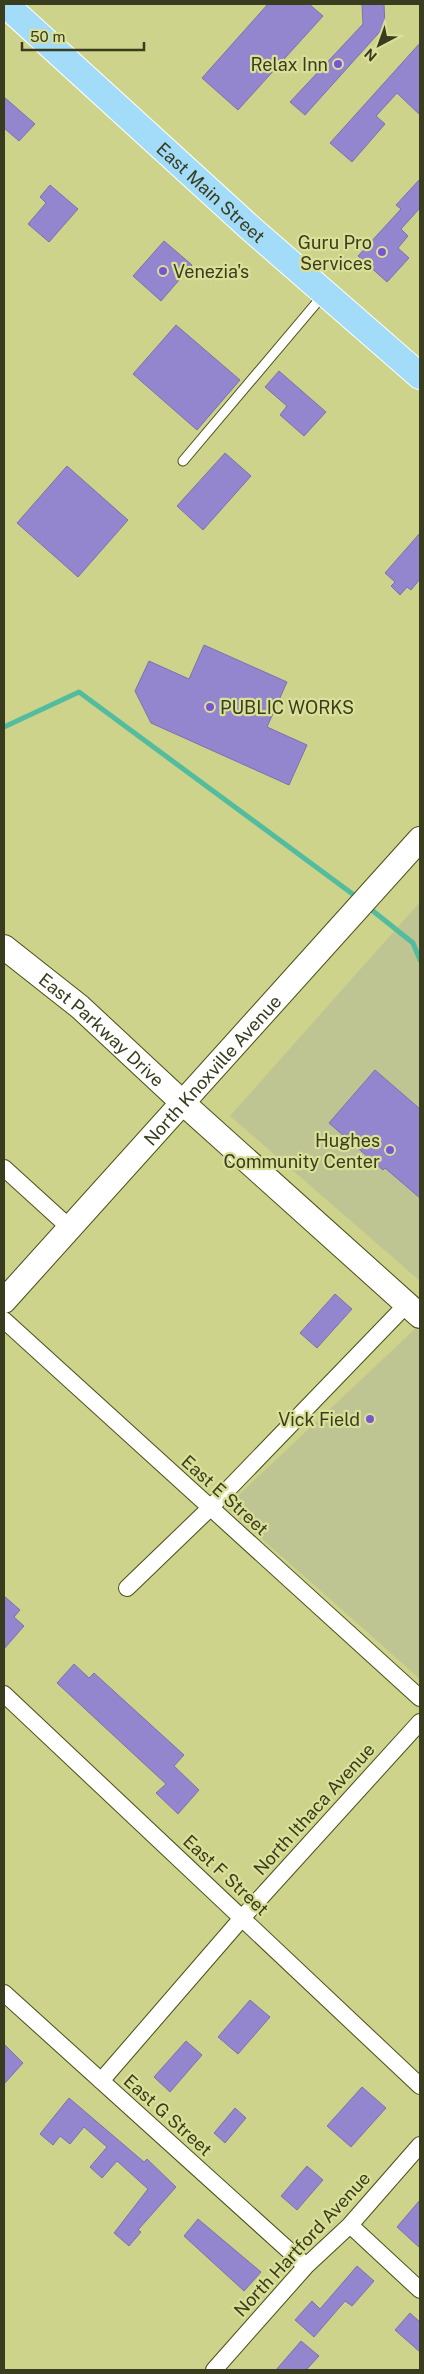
<svg xmlns="http://www.w3.org/2000/svg" width="424" height="2374" font-family="'Public Sans',sans-serif">
<rect width="100%" height="100%" fill="#cdd38b"/>
<path fill="#bfc493" d="M420,902V1281L230,1116Z
M416,1328L420,1331V1679L226,1507Z"/>
<g fill="none" stroke-linecap="round" stroke-linejoin="round">
<path stroke="#53bc9f" stroke-width="5" d="M4,727L79,692L358,898
M368,907L413,943L420,960"/>
</g>
<path fill="#9385ce" stroke="#7d71af" d="M268,4H309L323,16L238,110L202,78Z
M362,4H384L385,26L305,115L290,102L363,24Z
M420,43V115L397,93L376,116L385,124L352,162L330,143Z
M4,97L35,124L19,141L4,128Z
M420,179V208L401,229L408,236L398,248L409,258L387,282L358,256L401,209L396,205Z
M50,185L78,209L49,242L28,224L46,203L40,197Z
M164,241L192,265L161,301L133,276Z
M176,325L240,380L197,430L133,374Z
M279,371L326,412L304,436L280,415L287,406L265,387Z
M225,453L251,476L203,530L177,506Z
M67,466L128,520L78,577L17,523Z
M420,533V579L411,590L407,587L400,595L391,586L395,582L385,573Z
M204,645L287,682L267,727L307,745L289,785L151,723L135,691L149,661L189,679Z
M375,1070L420,1109V1198L385,1168L383,1170L329,1123Z
M335,1294L352,1309L317,1348L300,1333Z
M4,1596L20,1610L14,1617L24,1626L4,1649Z
M74,1664L89,1678L94,1673L184,1755L174,1766L199,1790L178,1814L156,1793L166,1784L57,1683Z
M250,2000L270,2017L238,2054L218,2037Z
M186,2041L202,2055L170,2092L154,2077Z
M4,2044L23,2063L4,2084Z
M362,2087L386,2108L351,2147L327,2126Z
M69,2098L144,2162L147,2159L176,2187L138,2230L141,2232L129,2246L114,2233L148,2189L117,2161L102,2178L90,2167L107,2147L84,2127L70,2144L60,2136L53,2145L40,2134Z
M235,2108L246,2118L225,2143L214,2133Z
M307,2166L323,2180L297,2210L281,2196Z
M420,2200V2248L397,2227Z
M198,2219L261,2272L244,2291L184,2236Z
M357,2266L374,2281L352,2306L345,2301L314,2337L295,2320L312,2301L320,2309Z
M410,2313L420,2322V2352L395,2330Z
M301,2341L319,2356L306,2370H276Z"/>
<g fill="none" stroke-linecap="round" stroke-linejoin="round">
<g stroke="#4a4d16" stroke-width="11">
<path id="lane" d="M183,461L324,294"/>
</g>
<g stroke="#4a4d16" stroke-width="18">
<path id="street" d="M4,1168L70,1228
M4,1320L420,1698
M127,1588L210,1508L407,1304
M4,1694L420,2086
M4,1993L306,2266
M101,2081L242,1918L420,1722
M350,2225L420,2290
M214,2370L306,2266L350,2225L420,2145"/>
</g>
<g stroke="#4a4d16" stroke-width="26">
<g id="secondary">
<path id="s1" d="M4,947L80,1007L183,1103L420,1316"/>
<path id="s2" d="M4,1301L420,839"/>
</g>
</g>
<g stroke="#fff" stroke-width="28">
<g id="primary">
<path id="s3" d="M5,4L248,226L420,376"/>
</g>
</g>
<use href="#lane" stroke="#fff" stroke-width="9"/>
<use href="#street" stroke="#fff" stroke-width="16"/>
<use href="#secondary" stroke="#fff" stroke-width="24"/>
<use href="#primary" stroke="#a3dcf8" stroke-width="26"/>
</g>
<g fill="#7856d0" stroke="#dae097" stroke-width="2">
<circle cx="338" cy="64" r="5"/>
<circle cx="382" cy="252" r="5"/>
<circle cx="163" cy="271" r="5"/>
<circle cx="210" cy="707" r="5"/>
<circle cx="390" cy="1150" r="5"/>
<circle cx="370" cy="1419" r="5"/>
</g>
<g text-anchor="middle" dominant-baseline="central" stroke-width="4.5" stroke-linejoin="round" paint-order="stroke">
<g font-size="18" fill="#393c1e" stroke="#dae097" text-anchor="end">
<text x="328" y="64">Relax Inn</text>
<text x="372" y="242">Guru Pro<tspan x="372" dy="21">Services</tspan></text>
<text x="173" y="271" text-anchor="start">Venezia's</text>
<text x="220" y="707" text-anchor="start">PUBLIC WORKS</text>
<text x="380" y="1140">Hughes<tspan x="380" dy="21">Community Center</tspan></text>
<text x="360" y="1419">Vick Field</text>
</g>
<g font-size="18" fill="#393c1e" stroke="#dae097">
<text stroke="none"><textPath href="#s3" startOffset="279">East Main Street</textPath></text>
<text stroke="none"><textPath href="#s1" startOffset="128">East Parkway Drive</textPath></text>
<text stroke="none"><textPath href="#s2" startOffset="311">North Knoxville Avenue</textPath></text>
<text transform="translate(225 1495) rotate(42)">East E Street</text>
<text transform="translate(314 1809) rotate(-48)">North Ithaca Avenue</text>
<text transform="translate(226 1875) rotate(43)">East F Street</text>
<text transform="translate(168 2115) rotate(42)">East G Street</text>
<text transform="translate(302 2244) rotate(-47)">North Hartford Avenue</text>
</g>
</g>
<rect width="424" height="2374" fill="none" stroke="#393c1e" stroke-width="10"/>
<g transform="translate(379 45) rotate(221)" stroke="#dae097" stroke-width="4" paint-order="stroke">
<path d="M0-4L9 19L0 12L-9 19Z" fill="#393c1e"/>
<text y="-8" font-size="14" font-weight="bold" text-anchor="middle" fill="#393c1e">N</text>
</g>
<path d="M22 42v8h122v-8" fill="none" stroke="#393c1e" stroke-width="2.5"/>
<text x="30" y="42" font-size="15" fill="#393c1e" stroke="#dae097" stroke-width="4" paint-order="stroke">50 m</text>
</svg>
